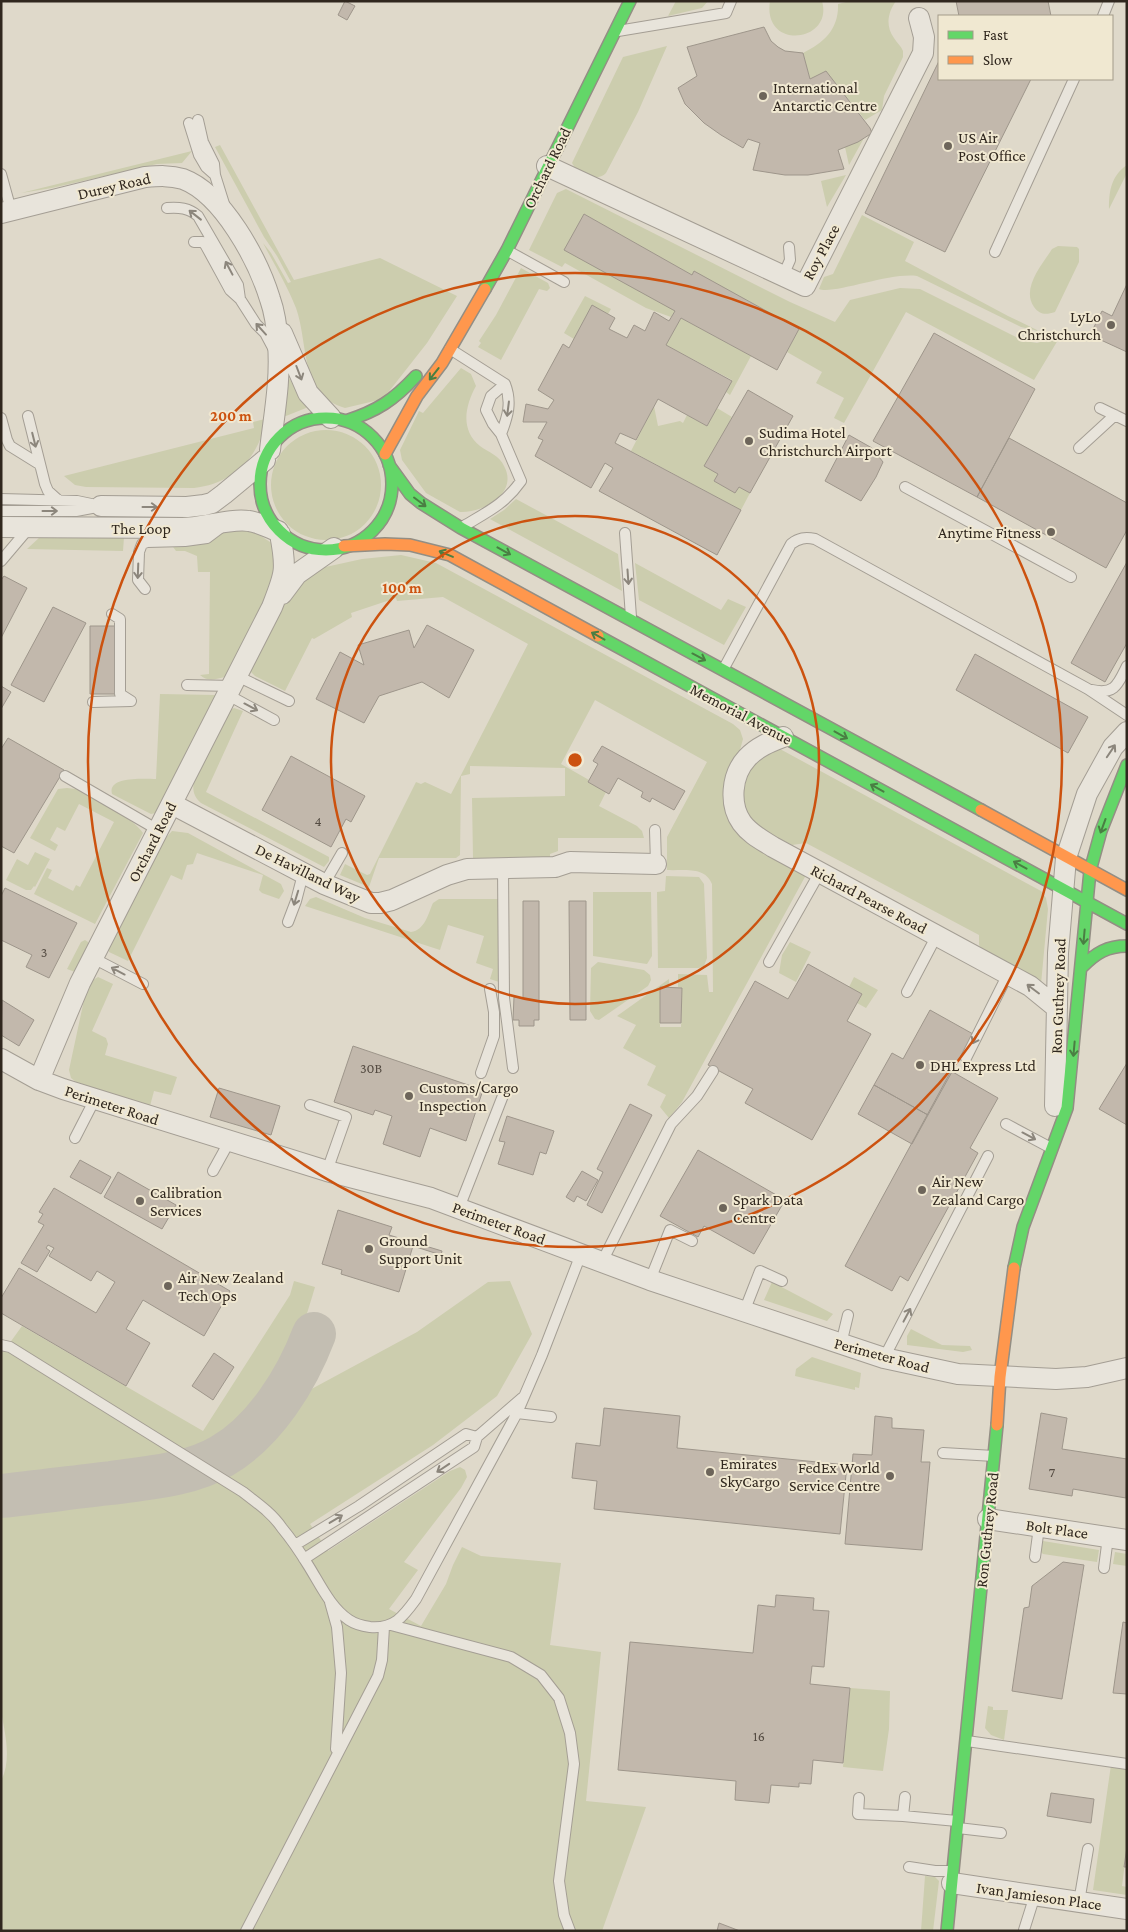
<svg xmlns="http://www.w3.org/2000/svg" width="1128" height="1932" font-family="'Crimson Pro',serif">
<rect width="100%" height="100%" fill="#dfd9ca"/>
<path fill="#cccdae" d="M676,1H708L702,8L668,16Z
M770,1H822C834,43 762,51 770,1Z
M850,1H896C888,12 885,26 894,38C897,43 901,46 903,51V57L884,96L882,110L865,120L826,72L810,79L803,53C824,43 839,29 838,4Z
M667,46L638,112L606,173C597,183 577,174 572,163L623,57Z
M864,138L849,165L845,147Z
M220,145L294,280L380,258L457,296L427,343L383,399L345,408C299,394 309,345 296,308C287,285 274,264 263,243L271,253L288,283L291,282L277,256L264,237L215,147Z
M192,151L182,163L157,164L52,188L21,193Z
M1127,165V173L1109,209C1109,191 1111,176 1127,165Z
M846,175L827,207L821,181Z
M566,189L790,302L835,322L850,300L900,288L920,289L1024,341L1037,343L1053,338L1058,340L1034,380L906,312L844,423L834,418L844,398L816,383L822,372L787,352L799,329L694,272L692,275L584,214L675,311L671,317L646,308L565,263L562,267L529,250L557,193Z
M862,215L914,242L905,261L1008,316L1039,331L1021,327L917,276C890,272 833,295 819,289L824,277L833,274Z
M1058,246L1077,247L1079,249V262L1055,312C1046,315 1040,315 1034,307C1021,288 1042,265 1052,249Z
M521,268L548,283L550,288L547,291L539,289L501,360L478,347L481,343L479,341L496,315Z
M585,296L611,309L608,314L592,306L574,339L564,333Z
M681,318L751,356L730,395L726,392L732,380L666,345Z
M461,368L471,374L476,386C465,406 460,430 480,446C488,452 500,456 504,466C519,493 483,513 460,512L426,493L402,460L400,450L419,411L423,413Z
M289,378L307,406L306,408L286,416L283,415L286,379Z
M654,406L658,426L680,421L683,423L687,415L707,426L717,408L732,417L705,466L718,474L714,481L735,493L739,487L750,493L741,510L631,451Z
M265,419C261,457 232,484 194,488L86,487L75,485L64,476L254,428L253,422Z
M271 485a55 55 0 1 1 110 0a55 55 0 1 1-110 0Z
M516,499L618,554L622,591L490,519L504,510Z
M242,529L255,532L273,544L277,576L225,677C217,679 207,682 200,675L209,674L210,572H198L197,556L185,551H176L168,540Z
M40,537H124L123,551L27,549Z
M401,555L436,563L733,724L740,730L743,739L740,750L734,761L739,834L749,843L806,875L682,1102L669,1118L660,1107L666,1095L647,1085L656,1066L623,1048L636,1025L617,1016L669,979V987H660V1027H681L682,988L678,987V974L707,975L709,992H713L712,884C705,866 683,871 667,870V837L707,762L595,700L561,764L589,780L588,782L606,792L599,806L637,826L642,831L644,838H558V851L550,854V857L473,858L472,798L565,796V768L470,766V774L461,776L460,855L456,858H379L369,887L340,875L345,864L367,875L370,874L416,782L421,784L425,782L451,794L461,775L528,644L443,597L397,601L396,598L351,613L352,617L314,639L312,638L285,691L255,676L251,672V669L291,591L321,568L362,559Z
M635,563L721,610L728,599L746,607L724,645L639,600Z
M160,694L215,695V700L156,813L151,814L112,794C107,776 144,779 156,779Z
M234,708L243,711L206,792L329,857V861L324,867L201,803C194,797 192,790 194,781L230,710Z
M780,749L1041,891L1046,898L1048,909L1041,984L982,949L979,945V935L806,843L792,845L758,827L748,816L743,801V790L745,779L756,760L765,751Z
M67,788L76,789C93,799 133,817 143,833L95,924L34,894L47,868L52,870L48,878L73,891L76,885L80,887L114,822L79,804L65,831L57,827L50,840L58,845L55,851L30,838L58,789Z
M172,831L188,833L281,884L284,891L279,899L262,893L259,890L263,875L197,853L193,864L187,865L182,880L171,875L128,961L109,952V946L164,840Z
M35,852L50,859L35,887L34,886L31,890H26L6,880L17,859L28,865Z
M666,876L699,877L704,884L707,958L704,966L699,968H658L657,892L665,891Z
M593,892H651L652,956L647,964L593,956Z
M316,897L365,918L411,932C425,930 428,914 433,903L439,899H498L499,982L490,979L493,969L476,963L484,936L448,925L440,950L305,906L310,899Z
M85,940L88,942V946L75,972L67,969L81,942Z
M790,942L811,952L796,982L779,973L782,955Z
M598,962L644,970L650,975L651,980L648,986L599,1020L595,1019L590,1011L591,968Z
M98,977L113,984L92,1031L106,1038L108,1044L105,1055L177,1077L171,1095L154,1091L150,1106L76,1082L71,1078L69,1070L84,1000L93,980Z
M854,977L878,990L866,1008L857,1003L862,994L849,987Z
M294,1281L315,1287C298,1345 276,1412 222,1446L235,1457L251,1450L273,1428L293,1399L417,1332L488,1282L510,1281L532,1334L497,1396L433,1445L310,1524L328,1551L450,1471L460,1467L465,1470L467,1477L461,1488L404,1562L418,1570L389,1609L421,1626L446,1584L453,1565L462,1547L481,1556L561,1563L550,1645L601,1652L586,1801L646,1807L602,1931H1V1781C12,1759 5,1734 1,1711V1352L4,1351L22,1326L203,1431L290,1295Z
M772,1282L833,1314L827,1321L764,1300Z
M911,1329L942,1345L970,1346L972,1350L963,1352L907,1345V1336Z
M812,1357L861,1373L859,1388L855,1387V1390L795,1376L796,1369Z
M1043,1541L1099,1550L1097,1562L1043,1554L1041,1552Z
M1115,1552L1127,1554V1566L1113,1564Z
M850,1688L890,1691L889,1729L883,1771L843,1767Z
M988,1706L993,1707V1710H1008L1004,1740L991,1735L985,1728Z
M1111,1765L1127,1767V1847L1122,1886L1127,1887V1895L1093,1890Z
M925,1876L935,1877L939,1881L933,1931H921Z"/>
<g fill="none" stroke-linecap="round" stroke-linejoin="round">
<path stroke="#c3beb2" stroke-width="44" d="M1,1496C38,1492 75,1487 111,1483C147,1478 190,1475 222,1456C265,1431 297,1379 314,1334"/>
</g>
<path fill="#c2b8ac" stroke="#9e968b" d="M345,1L355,6L347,20L338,15Z
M956,1H1048L1051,16H959Z
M764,27L771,41L778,47L785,51L803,53L810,79L826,71L870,128L872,133L858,142L838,150L844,169L808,175H785L753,170L760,143L748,139L743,148L721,135L704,123L685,104L678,88L697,76L687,47Z
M939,61V79H1031L945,252L865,213Z
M584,214L692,275L694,271L799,329L777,370L681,318L666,345L732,381L707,426L658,399L636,440L620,433L615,443L741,510L717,555L599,491L613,468L605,463L591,488L535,456L543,440L538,438L547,422H523L526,404L548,409L554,400L538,390L563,344L569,348L592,305L615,318L609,329L627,338L634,325L645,331L654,312L669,321L675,311L564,250Z
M1127,284V352L1090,335L1102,311L1112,316Z
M934,333L1035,389L977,497L873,441Z
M748,390L793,416L750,493L739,487L735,493L714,481L718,474L704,466Z
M849,435L872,448L883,462L876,477L861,501L825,481Z
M1009,438L1127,503V530L1106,568L977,497Z
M1127,562V643L1105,682L1071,663Z
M4,576L27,588L1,638V580Z
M53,607L86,623L44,702L11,685Z
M427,625L474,650L449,698L422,682L379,696L364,723L316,699L340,652L364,665L358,645L409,630L414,648Z
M90,626H116L117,694H90Z
M975,654L1088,717L1068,753L956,690Z
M1,686L11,692L1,709Z
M8,738L64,770L14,853L1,846V749Z
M602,746L685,791L674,810L652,798L650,802L641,797L643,792L618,778L609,794L588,782L598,764L593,761Z
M291,756L365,796L351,822L346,819L331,847L262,810Z
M5,888L77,923L49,978L26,967L32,955L1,940V896Z
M523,901H539V1020H534V1026H519V1020H513L514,997L523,998Z
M569,901H586V1020H570Z
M808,964L862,994L847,1021L871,1034L812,1140L745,1103L753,1089L708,1065L755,981L788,999Z
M660,987L682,988L681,1023H660Z
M2,1000L34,1020L19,1046L1,1035Z
M930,1010L973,1034L928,1115L874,1085L892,1053L903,1059Z
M353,1046L483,1090L466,1141L430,1128L420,1157L383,1144L392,1116L375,1110L373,1115L334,1102Z
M1127,1063V1125L1099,1109Z
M951,1071L998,1098L970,1148L978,1153L908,1281L900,1276L892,1291L845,1266Z
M874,1085L928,1115L912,1144L858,1114Z
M219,1088L280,1106L271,1135L210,1117Z
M630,1104L652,1115L602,1213L587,1205L603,1172L597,1169Z
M507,1116L554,1131L546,1154L540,1152L533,1175L498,1164L505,1142L499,1141Z
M698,1150L785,1200L754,1254L704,1226L698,1237L660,1216Z
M80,1160L111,1177L101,1194L70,1177Z
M582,1171L598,1180L586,1201L577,1196L574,1202L566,1197Z
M118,1172L176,1205L162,1229L104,1197Z
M54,1188L230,1291L204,1336L143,1300L126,1329L150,1343L126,1386L1,1313V1298L19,1268L96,1313L115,1282L97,1271L91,1281L49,1256L54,1248L48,1245L46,1248L50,1251L37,1272L21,1263L44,1225L38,1222L43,1214L39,1212Z
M338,1210L392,1227L389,1235L442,1251L441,1255L413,1246L399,1292L341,1274L342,1270L322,1264Z
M214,1353L234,1367L213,1400L192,1386Z
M604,1408L680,1416L677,1448L847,1465L840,1534L594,1509L597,1481L572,1478L576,1443L600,1446Z
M1041,1413L1067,1418L1062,1449L1127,1459L1126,1498L1073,1489L1072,1496L1029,1489Z
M875,1416L892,1418V1428L924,1430L921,1462H930L922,1550L845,1544L853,1454L872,1455Z
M1063,1562L1084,1565L1062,1699L1012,1691L1024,1608L1029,1607L1032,1586Z
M776,1595L814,1598L813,1610L829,1611L824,1667L812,1666L810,1684L850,1688L843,1763L813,1760L811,1784L799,1783V1787L771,1785L769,1803L735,1800L736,1781L618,1770L630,1642L753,1653L758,1605L775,1607Z
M1123,1622L1127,1623V1694L1113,1693Z
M1051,1793L1094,1799L1091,1823L1047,1816Z
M1127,1847V1867H1124Z
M719,1923L740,1931H717Z"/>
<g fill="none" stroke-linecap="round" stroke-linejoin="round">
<g stroke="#a49e94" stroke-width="12">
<path id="lane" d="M1103,16L1109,1
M618,31L726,13L731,1
M198,120L203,142L214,164L215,175
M189,123L199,155L206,167L215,175L225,207
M1,174L11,210
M167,208C179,207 189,208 198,216L238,285L240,299
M194,242H203L206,246L230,290L240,299L256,324L265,333L273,348
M508,251L564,282
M995,252L1074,79
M783,276L790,260L789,247
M450,349L505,384C512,402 508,416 501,434
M1100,408L1127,421
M28,416L45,484L48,491L58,500
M1,418L7,440L10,446L39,464
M1079,448L1115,415
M905,487L1071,577
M1,499L77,501L101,506
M1,511H76L97,507
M464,526C487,512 505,504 521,481L501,434L493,424L486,410L491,396L505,384
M625,533L631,617
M1,561L29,528
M145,589L138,580L139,552L142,544L147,542L185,541L207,538L223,526
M112,614L120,619V694L131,701
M723,670L791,544C799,538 805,537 815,539L1088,689L1127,715
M237,676L289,701
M187,685L232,686
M1092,690C1115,695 1118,684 1127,666
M228,695L274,720
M93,702L131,701
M65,776L158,830
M655,830L656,864
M503,868L504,998L513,1068
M324,884L342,853
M288,922L296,901L303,874
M93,958L143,984
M769,962L820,872
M907,992L937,935
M966,1058L1008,974
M481,1073L494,1036V1012L490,989
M310,1105L346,1117L327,1171
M1006,1124L1051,1148
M75,1138L95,1099
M213,1171L229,1142
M459,1208L504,1093
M602,1262L671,1124L697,1096L713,1071
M650,1280L670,1230L692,1241
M744,1312L760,1271L782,1281
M841,1344L848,1315
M1,1345L10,1347L243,1492C257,1503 272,1513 282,1528C292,1540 300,1552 308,1565C320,1584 330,1607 349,1620C355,1624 363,1626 370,1627C394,1629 403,1617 416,1599L517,1413L542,1355L581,1254
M884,1358L988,1156
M517,1413L551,1417
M943,1453L994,1456
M295,1545L359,1506L466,1434L477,1437
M1035,1557L1039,1527
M304,1559L474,1447L477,1437L522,1398
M1104,1568L1108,1537
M330,1602L337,1627L341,1673L336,1749
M391,1625L511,1657L541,1675L559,1698L570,1733L574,1764L559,1881L564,1915L570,1931
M967,1741L1127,1764
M859,1798L858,1814L903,1816L957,1821
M903,1816L905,1797
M958,1828L1001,1833
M909,1867L935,1871H952
M1079,1902L1088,1849
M1024,1930L1035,1895
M246,1931L378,1676L382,1660L384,1627"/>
</g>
<g stroke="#a49e94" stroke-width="22">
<path id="street" d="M547,166L805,286L923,53L924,37L919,18
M1,213L145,177C158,176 170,175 183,179C223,194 258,260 270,299C275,313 277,329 278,344C281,379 274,415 270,450
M282,333L308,393L331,418
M101,506L187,507L204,505L212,503L224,494L265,460
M1,527L182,528C202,528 230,518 249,521C259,522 268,528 278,531
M282,594L297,574L334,548
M783,737C770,742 757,747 747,758C731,775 729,805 742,823C750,834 762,840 773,847L1030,986L1057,1008
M172,804L324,884L371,903H380L392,900L447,875L467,869L555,867L570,862L656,864
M1,1059L39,1080L63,1089L327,1171L431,1198L650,1280L884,1358L958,1374L1056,1379L1087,1377L1127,1368
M39,1080L80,983L272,607C285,574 287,570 280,534
M1055,1106L1058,953L1066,858L1087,794L1113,747L1127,732
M988,1519L1127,1540
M952,1883L1127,1909"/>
</g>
<g stroke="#938e84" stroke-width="14">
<path id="fast" d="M485,289L507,250L630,1
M260 484a66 66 0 1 1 132 0a66 66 0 1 1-132 0Z
M346,421C377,411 394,400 416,376
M389,465L410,494L421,503L461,528L981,810
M598,636L1127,924
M1082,967C1096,953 1107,946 1127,946
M1014,1268L1023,1227L1067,1108L1090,871L1101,831L1127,765
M947,1931L997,1425"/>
</g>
<g stroke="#938e84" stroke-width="14">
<path id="slow" d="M385,454L417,396L442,363L485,289
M344,546L385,544L410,545L450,555L598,636
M981,810L1127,890
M997,1425L1000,1377L1014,1268"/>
</g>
<use href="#lane" stroke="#e8e4db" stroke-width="10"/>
<use href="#street" stroke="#e8e4db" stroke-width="20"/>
<use href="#fast" stroke="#63d668" stroke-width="11"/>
<use href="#slow" stroke="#ff974d" stroke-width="11"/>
</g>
<defs><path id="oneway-shaft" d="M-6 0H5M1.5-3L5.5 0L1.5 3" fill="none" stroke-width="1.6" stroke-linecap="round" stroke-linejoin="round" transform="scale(1.25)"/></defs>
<g stroke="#8c867c">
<use href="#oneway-shaft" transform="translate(195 215) rotate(-142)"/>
<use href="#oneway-shaft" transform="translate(229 268) rotate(-118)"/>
<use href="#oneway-shaft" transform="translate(261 329) rotate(-132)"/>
<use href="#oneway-shaft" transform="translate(299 373) rotate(69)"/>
<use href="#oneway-shaft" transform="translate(508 409) rotate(97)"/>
<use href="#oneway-shaft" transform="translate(34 440) rotate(76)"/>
<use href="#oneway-shaft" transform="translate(150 507)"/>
<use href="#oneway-shaft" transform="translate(50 511)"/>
<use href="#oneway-shaft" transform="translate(138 571) rotate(92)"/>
<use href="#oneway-shaft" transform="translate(628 577) rotate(86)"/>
<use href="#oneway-shaft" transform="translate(251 707) rotate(28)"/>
<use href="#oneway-shaft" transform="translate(1111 751) rotate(-56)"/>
<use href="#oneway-shaft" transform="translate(296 898) rotate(107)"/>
<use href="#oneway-shaft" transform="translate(118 971) rotate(-152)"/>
<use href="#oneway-shaft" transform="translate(1033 989) rotate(-143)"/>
<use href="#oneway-shaft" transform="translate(976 1037) rotate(117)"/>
<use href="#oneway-shaft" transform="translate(1029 1136) rotate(28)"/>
<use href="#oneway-shaft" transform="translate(907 1315) rotate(-62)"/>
<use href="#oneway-shaft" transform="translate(443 1468) rotate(146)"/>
<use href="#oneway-shaft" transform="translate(336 1519) rotate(-31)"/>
</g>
<g stroke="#4a7e43">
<use href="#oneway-shaft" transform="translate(434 374) rotate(128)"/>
<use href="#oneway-shaft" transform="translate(420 502) rotate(37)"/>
<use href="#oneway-shaft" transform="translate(504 551) rotate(29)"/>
<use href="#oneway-shaft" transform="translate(446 554) rotate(-157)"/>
<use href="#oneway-shaft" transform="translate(598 636) rotate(-151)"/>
<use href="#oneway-shaft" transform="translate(699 657) rotate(28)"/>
<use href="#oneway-shaft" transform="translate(841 735) rotate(29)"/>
<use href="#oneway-shaft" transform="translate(877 788) rotate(-151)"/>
<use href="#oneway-shaft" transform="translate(1103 826) rotate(110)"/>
<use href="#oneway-shaft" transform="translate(1020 865) rotate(-151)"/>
<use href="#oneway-shaft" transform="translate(1084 937) rotate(95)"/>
<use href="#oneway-shaft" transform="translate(1074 1049) rotate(95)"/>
</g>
<g fill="none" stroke="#cc520f" stroke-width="2.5">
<circle cx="575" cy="760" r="244"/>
<circle cx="575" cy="760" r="487"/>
</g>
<g fill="#6d655a" stroke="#f0e8d1" stroke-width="2">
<circle cx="763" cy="96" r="5"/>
<circle cx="948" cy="146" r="5"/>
<circle cx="1111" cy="325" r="5"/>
<circle cx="749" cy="441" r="5"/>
<circle cx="1051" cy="532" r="5"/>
<circle cx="920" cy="1065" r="5"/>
<circle cx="409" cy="1096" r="5"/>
<circle cx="922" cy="1190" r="5"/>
<circle cx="140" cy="1201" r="5"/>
<circle cx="723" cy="1208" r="5"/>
<circle cx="369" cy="1249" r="5"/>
<circle cx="168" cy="1286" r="5"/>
<circle cx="710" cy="1472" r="5"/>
<circle cx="890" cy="1476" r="5"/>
</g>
<g text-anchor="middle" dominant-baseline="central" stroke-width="4" stroke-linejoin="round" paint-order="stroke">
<g font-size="14" fill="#544b42">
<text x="318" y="821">4</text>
<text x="44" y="952">3</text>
<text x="371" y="1068">30B</text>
<text x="1052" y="1472">7</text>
<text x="759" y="1736">16</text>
</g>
<g font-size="16" fill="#30271e" stroke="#f0e8d1" text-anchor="start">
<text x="773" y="87">International<tspan x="773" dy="18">Antarctic Centre</tspan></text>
<text x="958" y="137">US Air<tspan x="958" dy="18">Post Office</tspan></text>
<text x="1101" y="316" text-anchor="end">LyLo<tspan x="1101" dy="18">Christchurch</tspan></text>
<text x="759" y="432">Sudima Hotel<tspan x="759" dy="18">Christchurch Airport</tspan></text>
<text x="1041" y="532" text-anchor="end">Anytime Fitness</text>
<text x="930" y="1065">DHL Express Ltd</text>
<text x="419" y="1087">Customs/Cargo<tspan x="419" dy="18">Inspection</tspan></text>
<text x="932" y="1181">Air New<tspan x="932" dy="18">Zealand Cargo</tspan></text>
<text x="150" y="1192">Calibration<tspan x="150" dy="18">Services</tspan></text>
<text x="733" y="1199">Spark Data<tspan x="733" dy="18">Centre</tspan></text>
<text x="379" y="1240">Ground<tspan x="379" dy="18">Support Unit</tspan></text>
<text x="178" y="1277">Air New Zealand<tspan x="178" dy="18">Tech Ops</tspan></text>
<text x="720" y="1463">Emirates<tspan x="720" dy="18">SkyCargo</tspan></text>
<text x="880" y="1467" text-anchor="end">FedEx World<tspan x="880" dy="18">Service Centre</tspan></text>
</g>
<g font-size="16" fill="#30271e" stroke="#f0e8d1">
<text transform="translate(547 168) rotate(-64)">Orchard Road</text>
<text transform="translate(114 186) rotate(-13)">Durey Road</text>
<text transform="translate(821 252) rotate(-62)">Roy Place</text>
<text x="141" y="528">The Loop</text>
<text transform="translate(741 714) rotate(28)">Memorial Avenue</text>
<text transform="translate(152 842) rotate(-63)">Orchard Road</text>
<text transform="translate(308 873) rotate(26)">De Havilland Way</text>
<text transform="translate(869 899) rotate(28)">Richard Pearse Road</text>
<text transform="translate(1058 996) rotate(-88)">Ron Guthrey Road</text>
<text transform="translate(112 1105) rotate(18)">Perimeter Road</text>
<text transform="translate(499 1223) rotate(20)">Perimeter Road</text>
<text transform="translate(882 1355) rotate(15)">Perimeter Road</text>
<text transform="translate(1057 1529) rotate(8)">Bolt Place</text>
<text transform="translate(987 1530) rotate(-84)">Ron Guthrey Road</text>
<text transform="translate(1039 1896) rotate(8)">Ivan Jamieson Place</text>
</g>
</g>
<circle cx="575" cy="760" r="8" fill="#cc520f" stroke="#f0e8d1" stroke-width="2.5"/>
<g font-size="15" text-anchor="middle" font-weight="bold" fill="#cc520f" stroke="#f0e8d1" stroke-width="4" stroke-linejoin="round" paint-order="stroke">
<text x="231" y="421">200 m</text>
<text x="402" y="593">100 m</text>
</g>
<rect width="1128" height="1932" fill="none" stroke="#30271e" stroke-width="5"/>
<rect x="938" y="15" width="175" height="65" fill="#f0e8d1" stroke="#a39b89"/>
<rect x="948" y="31" width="25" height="8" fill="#63d668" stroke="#a39b89"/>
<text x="983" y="40" font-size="15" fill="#30271e">Fast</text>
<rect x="948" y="56" width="25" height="8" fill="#ff974d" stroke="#a39b89"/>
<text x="983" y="65" font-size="15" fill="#30271e">Slow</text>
</svg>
